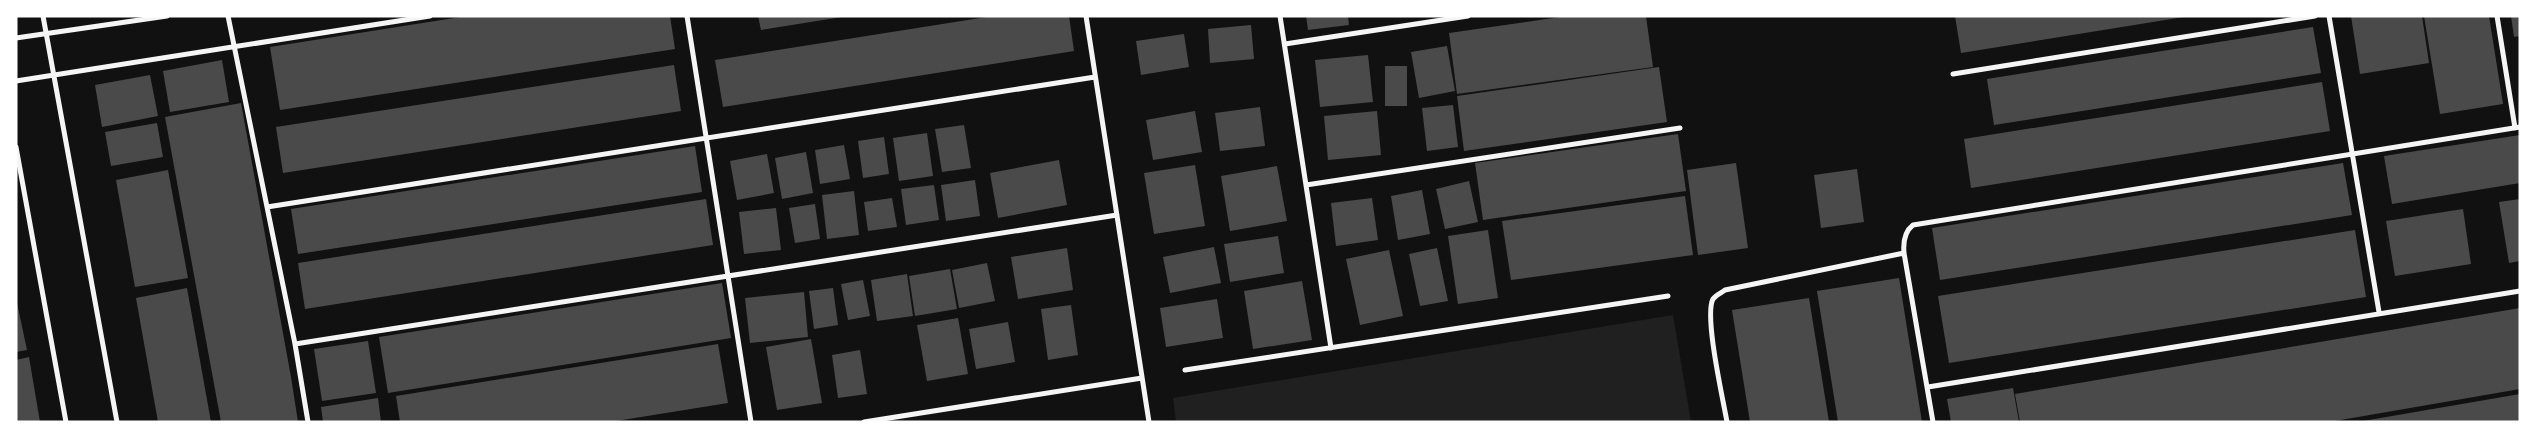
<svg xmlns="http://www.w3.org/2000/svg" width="2536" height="438" font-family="'Source Serif 4',serif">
<rect width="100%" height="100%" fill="#111"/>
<path fill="#202020" d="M1673,315L1691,422H1176L1173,398Z"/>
<path fill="#4a4a4a" d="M467,16H670L675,49L280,110L270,47Z
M758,16H842V17L761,30Z
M993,16H1069L1074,51L723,107L715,60Z
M1306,16H1348L1349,25L1308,30Z
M1567,16H1646L1653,67L1457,94L1449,33Z
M1955,16H2184V17L1961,53Z
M2351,16H2422L2429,63L2360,74Z
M2424,16H2489L2503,104L2440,114Z
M2511,16H2520V36L2514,37Z
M1251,25L1254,59L1210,63L1208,29Z
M2313,27L2321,73L1994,125L1987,79Z
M1184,34L1189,67L1141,75L1136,41Z
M1447,46L1455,91L1419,98L1411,52Z
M1368,55L1373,102L1320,107L1315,60Z
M222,60L229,102L170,112L163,71Z
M674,65L681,111L283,173L276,127Z
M1385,66H1407V106H1385Z
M1659,67L1667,122L1464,151L1457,96Z
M150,75L158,116L102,127L95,85Z
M2322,82L2330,131L1971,188L1964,139Z
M241,103L291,377L298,422H221L165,117Z
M1453,105L1458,147L1427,151L1422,108Z
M1260,107L1265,146L1220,151L1215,113Z
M1195,111L1202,152L1153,160L1146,120Z
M1377,111L1381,155L1328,160L1324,116Z
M157,123L163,157L111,166L105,132Z
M964,125L971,168L942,172L935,129Z
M927,133L933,176L899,181L893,138Z
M1678,134L1686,191L1483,220L1475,163Z
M2520,135V183L2392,204L2384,156Z
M884,137L889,174L863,178L858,141Z
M844,145L850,179L820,184L815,150Z
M695,146L702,192L298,254L291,209Z
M806,152L813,193L782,199L775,158Z
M767,154L774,193L737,200L730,161Z
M1059,160L1067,205L998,218L990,173Z
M1736,163L1748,248L1698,255L1687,170Z
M2343,163L2352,215L1940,280L1932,228Z
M1195,165L1205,226L1154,234L1144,173Z
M1277,166L1287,221L1230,231L1221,176Z
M1857,169L1864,222L1821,228L1814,175Z
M168,170L188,278L135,287L116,180Z
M975,180L980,216L946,221L941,185Z
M1469,181L1478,222L1445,229L1436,189Z
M934,185L939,220L906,225L901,189Z
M1422,190L1430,234L1398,240L1391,196Z
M854,191L859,235L827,239L822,195Z
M1685,196L1693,255L1511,280L1502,221Z
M892,198L897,227L868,231L864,202Z
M1372,198L1378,240L1336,246L1331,203Z
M706,199L713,245L305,309L298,263Z
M2520,199V261L2509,263L2499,202Z
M815,204L820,239L795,243L789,208Z
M776,208L781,250L744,254L739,212Z
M2463,209L2471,264L2395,276L2386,221Z
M1488,230L1498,298L1458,304L1448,236Z
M2355,230L2366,297L1949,363L1938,296Z
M1278,236L1284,273L1230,282L1224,244Z
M1214,247L1221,283L1170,293L1163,257Z
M1067,248L1073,290L1018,299L1011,257Z
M1437,248L1448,301L1420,306L1409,254Z
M1389,250L1403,316L1360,325L1346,259Z
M987,263L995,301L959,308L952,270Z
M950,269L957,309L915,316L909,276Z
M907,274L913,316L877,321L871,280Z
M1899,278L1922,422H1838L1817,291Z
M863,280L870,316L848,320L841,284Z
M1302,281L1312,340L1253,349L1244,291Z
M722,283L731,338L388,393L379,337Z
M187,288L211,422H158L136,298Z
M833,288L838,325L814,329L809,291Z
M804,292L808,337L750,343L745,298Z
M16,298L27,350L16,352Z
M1809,298L1829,422H1750L1732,310Z
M1217,299L1223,338L1166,347L1160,308Z
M1071,305L1078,355L1048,360L1041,309Z
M2520,308V389L2329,422H2020L2015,394Z
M958,318L968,374L927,381L917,325Z
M1008,322L1015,362L976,369L969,329Z
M811,339L822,403L777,410L766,347Z
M368,341L376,393L322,401L314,349Z
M718,344L728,403L610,422H400L396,396Z
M860,350L867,394L838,398L832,355Z
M29,357L40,422H16V360Z
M2013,388L2019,422H1951L1947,399Z
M2520,394V422H2363V421Z
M378,398L381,422H323L321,407Z"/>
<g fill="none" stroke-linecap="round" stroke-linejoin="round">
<path stroke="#f5f5f5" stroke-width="5" d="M43,16L117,422
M228,16L295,344L308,422
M687,16L751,422
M1086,16L1149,422
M1280,16L1331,348
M2329,16L2379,312
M2497,16L2515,128
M16,38L167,16
M1285,44L1468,16
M1953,74L2315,16
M16,81L430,16
M16,147L66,422
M1306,185L1680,128
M267,207L1095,77
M295,344L1117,215
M1185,370L1668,296
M1928,387L2520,291
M864,422L1142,378
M1727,422C1723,399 1704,316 1713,299C1716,295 1721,293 1725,290L1904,253
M1933,422L1904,253C1903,242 1904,232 1913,225L2520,127"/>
</g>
<rect width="2536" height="438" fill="none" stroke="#ffffff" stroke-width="35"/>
</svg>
